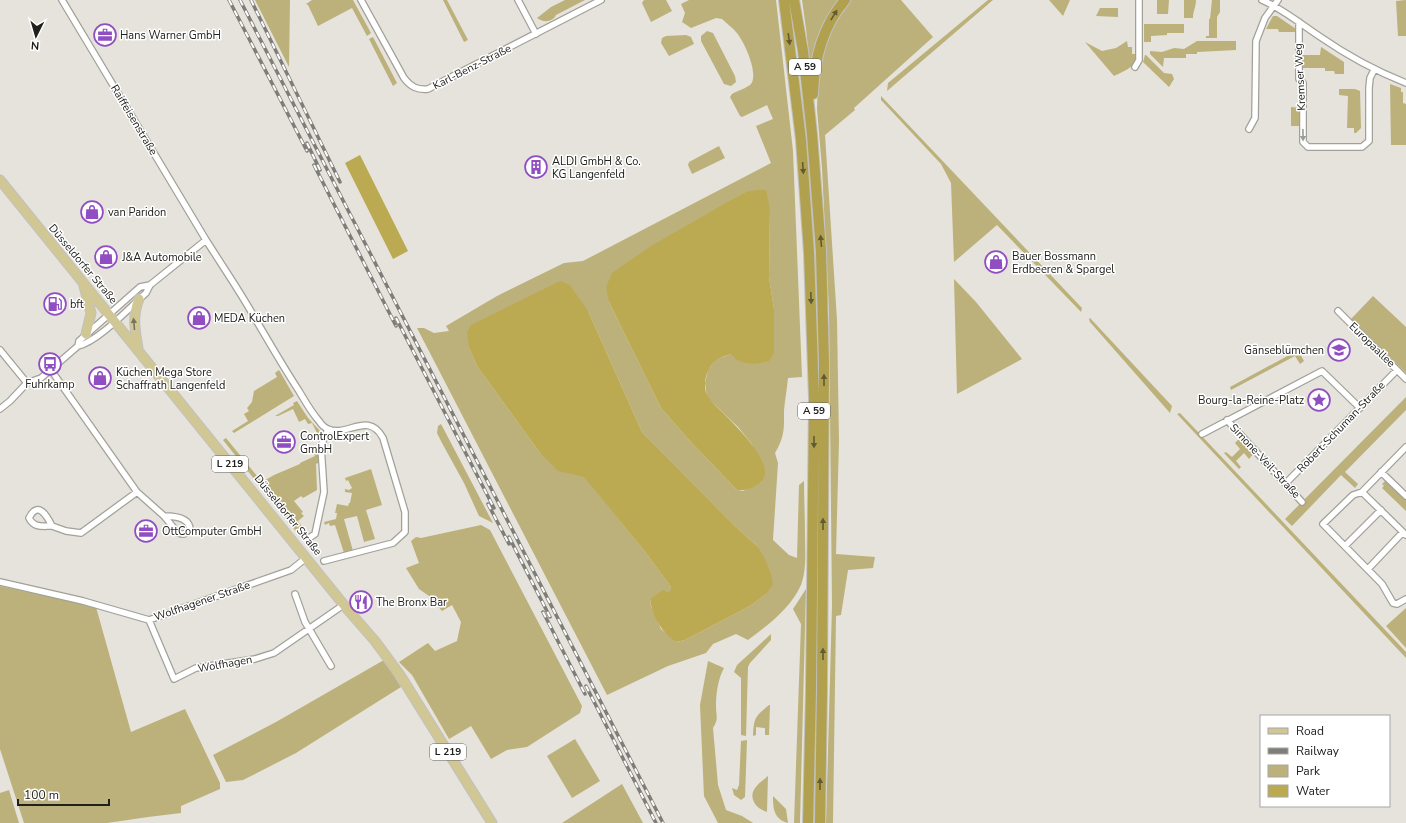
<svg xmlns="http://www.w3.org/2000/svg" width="1406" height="823" font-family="'Nunito Sans',sans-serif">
<rect width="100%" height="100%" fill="#e5e3db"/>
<path fill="#bcb17a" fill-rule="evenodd" d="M255,0H290L289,67Z
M312,0H353L371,33L367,36L352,8L318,26L308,5L306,4Z
M443,0H447L468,40L464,42Z
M565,0H585L556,15C553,22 543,23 537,18L551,7Z
M644,0H666L672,11L651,22L642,3Z
M689,0H776L793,151L802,377L788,378C787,389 785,399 784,410C784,428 785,436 775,453L778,463L773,540L789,555L797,558L799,485L804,481C804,498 805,516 805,533C805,550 807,569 801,585C790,609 768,625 748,640L736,634L713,644L706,653L668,666L607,695L417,328H424L434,333L449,331L446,326L497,296L564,263L583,261L771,163L756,126L773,119L767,105L742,117L740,116L730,97L732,94C737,91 747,88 751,84C759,73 744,41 736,32C732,27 726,23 722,19L716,18L691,28L682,22L685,13L681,4ZM745,192L770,209L769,277L774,309V353L731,354L715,360L708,370L705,383L707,397L738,427L751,443L760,459L761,482L743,491L737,490L689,440L661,408L609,302L727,203ZM588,311L642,432L738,529L757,546L766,594L750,606L685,640L676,642L661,629L651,606L650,599L672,590L671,587L643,549L584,476L540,453L477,366L469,348Z
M802,0H841L811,73L806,29Z
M851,0H901L933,37L854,108L855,110L825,135L837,320L839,441L836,554L875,557L873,568L848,570L841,615L836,616L833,823H826L832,606L829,312L822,168L817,109L818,80L821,62L827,42L835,24Z
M988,0H993L887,91L888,83Z
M1049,0H1070L1063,16Z
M1157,0H1169L1168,14H1157Z
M1184,0H1196C1196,7 1193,11 1193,18H1184Z
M1212,0H1220V12L1217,17V38H1206V36H1209V19H1210Z
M1406,0V36H1398L1396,1Z
M1100,8H1118V17L1096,16Z
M1273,16H1277L1296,29V32H1279L1278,29H1266Z
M1144,24H1184V33H1167V35L1151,36V42H1144Z
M707,31L713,33L735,76L736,82L731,86L724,84L701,41V36Z
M686,35L691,37L694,44L669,56L661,43L662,38L666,36Z
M373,37L397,83L393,86L369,39Z
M1127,41L1128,47H1132V54H1137C1137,67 1124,71 1114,76L1085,42L1102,51L1116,48Z
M1197,41H1236V50L1197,52V54H1186V58H1164L1163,67L1150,54V51L1162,52L1174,48L1184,49Z
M1321,47L1344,62V74H1335L1334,71H1325V68H1302V55H1320Z
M1145,55H1146L1164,73L1172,74L1174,79L1169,87L1143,62Z
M1390,84L1401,88V92H1403V103L1406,104V145H1391Z
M1339,89H1355L1360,91L1361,128L1356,133H1354V128H1347L1348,96L1339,95Z
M881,96L1082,308L1081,312L997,225L954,262L951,183L941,164L881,100Z
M1291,107L1300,108V126H1291Z
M719,146L725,158L692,174L688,165L689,162Z
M954,279L976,302L1022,359L957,394Z
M1373,296L1406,327V373L1351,319Z
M1090,318L1172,406L1170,413L1090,322L1089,319Z
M1306,346L1308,350L1300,354L1304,361L1300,364L1295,356L1231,390L1230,387Z
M279,370L294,396L234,433L232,431L248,421L244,414L249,411L247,408L252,402L254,391L277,377L275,373Z
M1406,397V410L1345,472L1358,484L1355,488L1341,475L1292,526L1285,519Z
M297,401L308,418L321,432L320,439L312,423L308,424L305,419L299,422L293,409L278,416H275L294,405L293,403Z
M1180,413L1406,652V658L1177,414Z
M441,424L493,523L479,516L464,483L442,443L437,433L438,426Z
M226,438L262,482L274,475L300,464V463L315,456L311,448L313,447L315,452H319L320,462L316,464L317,490L303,498L301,496L294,501L303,512L301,513L304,516L298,521L304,529L298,534L223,440Z
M1239,439H1241L1254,453L1249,459L1244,453L1236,461L1241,467L1239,469L1224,453L1226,452L1232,457L1240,449L1235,443Z
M371,469L382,505L366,510L375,539L364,542L357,516L344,519L353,551L344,553L335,525L330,526L329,523L325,525L324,522L336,519L337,513H335L337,504L348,506L349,503H350L352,493L345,492V489L349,490L352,488L348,480L346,481L345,478Z
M1387,479L1406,498V511L1382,488L1384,486L1382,484Z
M481,525L490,530L582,706L580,713L527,747L507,750L491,759L471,726L449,739L412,675L399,662L428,643L435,651L457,641L461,622L452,605L442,611L429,596L419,589L406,568L419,563L411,541L416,537L421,538Z
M0,586L96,607L131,732L185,709L220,783V789L181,806V813L148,817L107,823H24L0,749Z
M806,589L800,823H794L801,624L793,609Z
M1406,608V648L1386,626Z
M771,634V640L750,663L748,667L746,736L741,735V678L734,672L737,665Z
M384,660L401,687L296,753L243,780L226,782L213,755L276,722Z
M708,661L724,668C718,679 716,693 716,706C716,717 719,718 713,728L718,785L726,810L742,816L753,823H718L704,796L700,705Z
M769,705H770L769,735H765V728L756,727V735L753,736C754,717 755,717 769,705Z
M575,739L600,781L572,798L547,756Z
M747,740L745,797L741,800L734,795L732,788L737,790L739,785L741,741Z
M768,776L767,812C762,810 757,808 754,802C748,790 760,783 768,776Z
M622,784L643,823H562Z
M9,790L19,823H0V793Z
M773,796L786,809L788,823C774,819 773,809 773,796Z"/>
<path fill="#bbaa52" d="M360,155L408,251L393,259L345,163Z
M757,190H766L770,209L769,277L774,309V353L769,361C756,365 740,366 731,354C726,356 718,358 714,362C706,370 701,388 709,398C719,412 788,467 757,485C750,489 744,491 737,490L689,440L661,408L609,302L606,287L612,273L651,246L745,192Z
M560,281L570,285L588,311L642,432L738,529L757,546L764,557L771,574L773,584L766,594L750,606L685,640L676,642C662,633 652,616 650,599L663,590L667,592L671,590V587L643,549L584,477L558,471L540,453L477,366L469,348L467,332L471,325Z"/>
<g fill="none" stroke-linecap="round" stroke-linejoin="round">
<g stroke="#a2a199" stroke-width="8">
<path id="minor" d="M361,0L404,78C411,87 417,90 428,89L601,0
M518,0L536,34
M1262,0C1283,9 1302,25 1322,38C1348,56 1376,71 1406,83
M1299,22V79L1303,83V142L1308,147H1362L1369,141V88L1370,78L1374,70
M1135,67L1139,60V0
M1249,129L1255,118L1256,41L1265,18L1278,0
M206,240C223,267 241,293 256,320C270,344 284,368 299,391C305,401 311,412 319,421C321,424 325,428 328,429C347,438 368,410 383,438L405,512V532L393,543L324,561
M1338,311L1406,379
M78,346L79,341L140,287L150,285
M0,350L27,383
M51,370L137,492L81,533L66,531L52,526C47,516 38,500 29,518C34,528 42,526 52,526
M0,409L10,401L27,383L41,378L78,346C98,342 130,307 146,293L150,285L206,240L62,0
M1227,420L1302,502
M1202,434L1322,371L1360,408
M1406,447L1362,492L1353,495L1323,524L1382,584L1393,603L1397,604L1406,599
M1381,472L1406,496
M1286,483L1397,370
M137,492L164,516L178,533C184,535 186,534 190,530C190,517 174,516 164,516
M1362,492L1406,535
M309,538L315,534L324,492L321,446L328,429
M1345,546L1381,510
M1368,569L1403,532
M0,582L83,601L149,620L291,570L306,558
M295,594L305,622L331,666
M149,620L174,679L196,668L255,659L274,653L339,608"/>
</g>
<g stroke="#c1c1c0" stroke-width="11">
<path id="primary" d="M0,180L348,610L375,641L400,675L492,823
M84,286L91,313L86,334
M138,348C135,331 132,316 139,299"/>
</g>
<g stroke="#c1c1c0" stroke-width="12">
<path id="motorway" d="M784,0L801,140L809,253L814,398L811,690L808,823
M794,0L803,51L812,134L821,251L824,364L822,690L820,823
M813,94C814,60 822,27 845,0"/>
</g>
<use href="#minor" stroke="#fff" stroke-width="5.5"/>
<use href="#primary" stroke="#d0c795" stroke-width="9"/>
<use href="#motorway" stroke="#b1a14e" stroke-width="10"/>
<g stroke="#7e7d77" stroke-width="3.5">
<path id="rail" d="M229,0L307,151
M240,0L663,823
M251,0L340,182
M307,143L320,170
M314,165L396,326
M396,318L494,508
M488,504L509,544
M509,537L550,617
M543,612L585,694
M586,686L656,823"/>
</g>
<use href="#rail" stroke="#fff" stroke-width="2" stroke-dasharray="6" stroke-linecap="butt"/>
</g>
<defs><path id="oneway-solid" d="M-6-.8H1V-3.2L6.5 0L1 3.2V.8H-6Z"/></defs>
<g fill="#615a33">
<use href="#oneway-solid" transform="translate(834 15) rotate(-58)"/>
<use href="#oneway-solid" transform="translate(789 39) rotate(82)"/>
<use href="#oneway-solid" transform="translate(803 168) rotate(86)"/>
<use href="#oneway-solid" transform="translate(821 241) rotate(-95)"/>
<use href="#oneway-solid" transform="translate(811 298) rotate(88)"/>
<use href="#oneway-solid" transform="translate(824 380) rotate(-90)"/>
<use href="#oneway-solid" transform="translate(814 442) rotate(90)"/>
<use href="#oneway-solid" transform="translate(823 524) rotate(-90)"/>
<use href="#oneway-solid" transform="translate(823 654) rotate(-90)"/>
<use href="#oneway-solid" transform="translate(820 784) rotate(-89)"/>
</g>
<use fill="#9b9b99" href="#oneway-solid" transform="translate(1303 135) rotate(89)"/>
<use fill="#787459" href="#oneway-solid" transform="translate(134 324) rotate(-95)"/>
<defs>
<g id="office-ring" transform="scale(1.15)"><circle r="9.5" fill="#fff" stroke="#914dc2" stroke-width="1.5"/><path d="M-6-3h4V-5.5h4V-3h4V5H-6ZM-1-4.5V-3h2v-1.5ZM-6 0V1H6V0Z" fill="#914dc2"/></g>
<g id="building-ring" transform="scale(1.15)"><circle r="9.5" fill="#fff" stroke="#914dc2" stroke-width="1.5"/><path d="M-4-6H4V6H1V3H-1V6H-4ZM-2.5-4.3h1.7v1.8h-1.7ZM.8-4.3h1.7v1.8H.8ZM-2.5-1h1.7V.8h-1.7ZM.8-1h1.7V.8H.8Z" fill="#914dc2"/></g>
<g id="shop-ring" transform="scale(1.15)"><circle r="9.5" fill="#fff" stroke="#914dc2" stroke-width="1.5"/><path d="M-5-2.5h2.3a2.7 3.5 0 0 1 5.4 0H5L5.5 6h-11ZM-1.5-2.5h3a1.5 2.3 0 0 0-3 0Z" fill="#914dc2"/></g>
<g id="fuel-ring" transform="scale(1.15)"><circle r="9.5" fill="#fff" stroke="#914dc2" stroke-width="1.5"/><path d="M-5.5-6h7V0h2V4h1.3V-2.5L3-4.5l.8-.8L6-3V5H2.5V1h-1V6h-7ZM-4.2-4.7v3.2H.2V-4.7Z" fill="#914dc2"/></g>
<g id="school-ring" transform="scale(1.15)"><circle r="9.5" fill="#fff" stroke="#914dc2" stroke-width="1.5"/><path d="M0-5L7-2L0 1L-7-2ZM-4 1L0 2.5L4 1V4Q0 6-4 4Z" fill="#914dc2"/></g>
<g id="bus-ring" transform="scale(1.15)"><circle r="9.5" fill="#fff" stroke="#914dc2" stroke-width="1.5"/><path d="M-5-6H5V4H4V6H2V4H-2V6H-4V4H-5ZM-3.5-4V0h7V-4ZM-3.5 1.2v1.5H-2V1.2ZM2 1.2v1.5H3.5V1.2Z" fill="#914dc2"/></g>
<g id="sight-ring" transform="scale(1.15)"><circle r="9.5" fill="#fff" stroke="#914dc2" stroke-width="1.5"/><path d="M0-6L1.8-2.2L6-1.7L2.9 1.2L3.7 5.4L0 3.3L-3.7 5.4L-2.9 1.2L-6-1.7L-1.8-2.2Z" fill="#914dc2"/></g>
<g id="restaurant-ring" transform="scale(1.15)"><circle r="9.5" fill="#fff" stroke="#914dc2" stroke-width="1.5"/><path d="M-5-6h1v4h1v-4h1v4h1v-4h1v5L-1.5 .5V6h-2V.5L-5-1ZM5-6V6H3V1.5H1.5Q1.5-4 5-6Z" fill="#914dc2"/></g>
</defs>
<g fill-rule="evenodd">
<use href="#office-ring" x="105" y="35"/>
<use href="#building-ring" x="536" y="167"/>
<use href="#shop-ring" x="92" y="212"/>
<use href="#shop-ring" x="106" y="257"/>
<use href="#shop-ring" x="996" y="262"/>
<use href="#fuel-ring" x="55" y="304"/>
<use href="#shop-ring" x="199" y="318"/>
<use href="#school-ring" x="1339" y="350"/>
<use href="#bus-ring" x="50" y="364"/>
<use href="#shop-ring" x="100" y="378"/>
<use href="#sight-ring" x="1319" y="400"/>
<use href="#office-ring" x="284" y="442"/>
<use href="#office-ring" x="146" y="531"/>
<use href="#restaurant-ring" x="361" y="602"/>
</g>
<g text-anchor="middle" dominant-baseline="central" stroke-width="3" stroke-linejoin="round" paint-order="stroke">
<g fill="#fff" stroke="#636361" stroke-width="1">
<rect x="789" y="59" width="32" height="16" rx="3"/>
<rect x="798" y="403" width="32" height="16" rx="3"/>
<rect x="212" y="456" width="36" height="16" rx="3"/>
<rect x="430" y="744" width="36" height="16" rx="3"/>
</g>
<g font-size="10" font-weight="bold" fill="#20201d">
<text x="805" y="67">A 59</text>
<text x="814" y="411">A 59</text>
<text x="230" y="464">L 219</text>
<text x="448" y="752">L 219</text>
</g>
<g font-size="11" fill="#20201d" stroke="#fff" text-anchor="start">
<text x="120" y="35">Hans Warner GmbH</text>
<text x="552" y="161">ALDI GmbH &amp; Co.<tspan x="552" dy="13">KG Langenfeld</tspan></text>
<text x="108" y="212">van Paridon</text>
<text x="1012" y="256">Bauer Bossmann<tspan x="1012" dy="13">Erdbeeren &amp; Spargel</tspan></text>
<text x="122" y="257">J&amp;A Automobile</text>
<text x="70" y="304">bft</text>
<text x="214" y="318">MEDA Küchen</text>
<text x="1324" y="350" text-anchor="end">Gänseblümchen</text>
<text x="116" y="372">Küchen Mega Store<tspan x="116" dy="13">Schaffrath Langenfeld</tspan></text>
<text x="50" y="384" text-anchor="middle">Fuhrkamp</text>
<text x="1304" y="400" text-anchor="end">Bourg-la-Reine-Platz</text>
<text x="300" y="436">ControlExpert<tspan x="300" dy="13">GmbH</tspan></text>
<text x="162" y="531">OttComputer GmbH</text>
<text x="376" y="602">The Bronx Bar</text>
</g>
<g font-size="11" fill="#20201d" stroke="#fff">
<text transform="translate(472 67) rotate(-27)">Karl-Benz-Straße</text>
<text transform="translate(1300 77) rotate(-93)">Kremser Weg</text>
<text transform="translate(134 120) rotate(59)">Raiffeisenstraße</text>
<text transform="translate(83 264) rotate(50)">Düsseldorfer Straße</text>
<text transform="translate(1372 345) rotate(44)">Europaallee</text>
<text transform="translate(1341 427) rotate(-46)">Robert-Schuman-Straße</text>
<text transform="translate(1265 461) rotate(47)">Simone-Veil-Straße</text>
<text transform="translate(288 515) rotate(51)">Düsseldorfer Straße</text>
<text transform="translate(202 601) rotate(-19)">Wolfhagener Straße</text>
<text transform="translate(225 664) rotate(-10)">Wolfhagen</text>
</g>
</g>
<rect x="1260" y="715" width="130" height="92" fill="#ffffff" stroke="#a6a6a5"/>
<rect x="1268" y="728" width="20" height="6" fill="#d0c795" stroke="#a6a6a5"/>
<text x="1296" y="735" font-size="12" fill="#20201d">Road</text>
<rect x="1268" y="748" width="20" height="6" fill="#7e7d77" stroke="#a6a6a5"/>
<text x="1296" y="755" font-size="12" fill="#20201d">Railway</text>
<rect x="1268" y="765" width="20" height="12" fill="#bcb17a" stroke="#a6a6a5"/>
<text x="1296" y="775" font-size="12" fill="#20201d">Park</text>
<rect x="1268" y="785" width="20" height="12" fill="#bbaa52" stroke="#a6a6a5"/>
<text x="1296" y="795" font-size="12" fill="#20201d">Water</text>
<g transform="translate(36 36) rotate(185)" stroke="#ffffff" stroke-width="3" paint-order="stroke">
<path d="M0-3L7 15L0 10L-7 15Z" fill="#20201d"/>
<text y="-6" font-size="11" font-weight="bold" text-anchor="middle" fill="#20201d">N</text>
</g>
<path d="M18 799v6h91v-6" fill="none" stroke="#20201d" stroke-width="2"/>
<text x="24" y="799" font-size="12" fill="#20201d" stroke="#ffffff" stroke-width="3" paint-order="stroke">100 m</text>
</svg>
